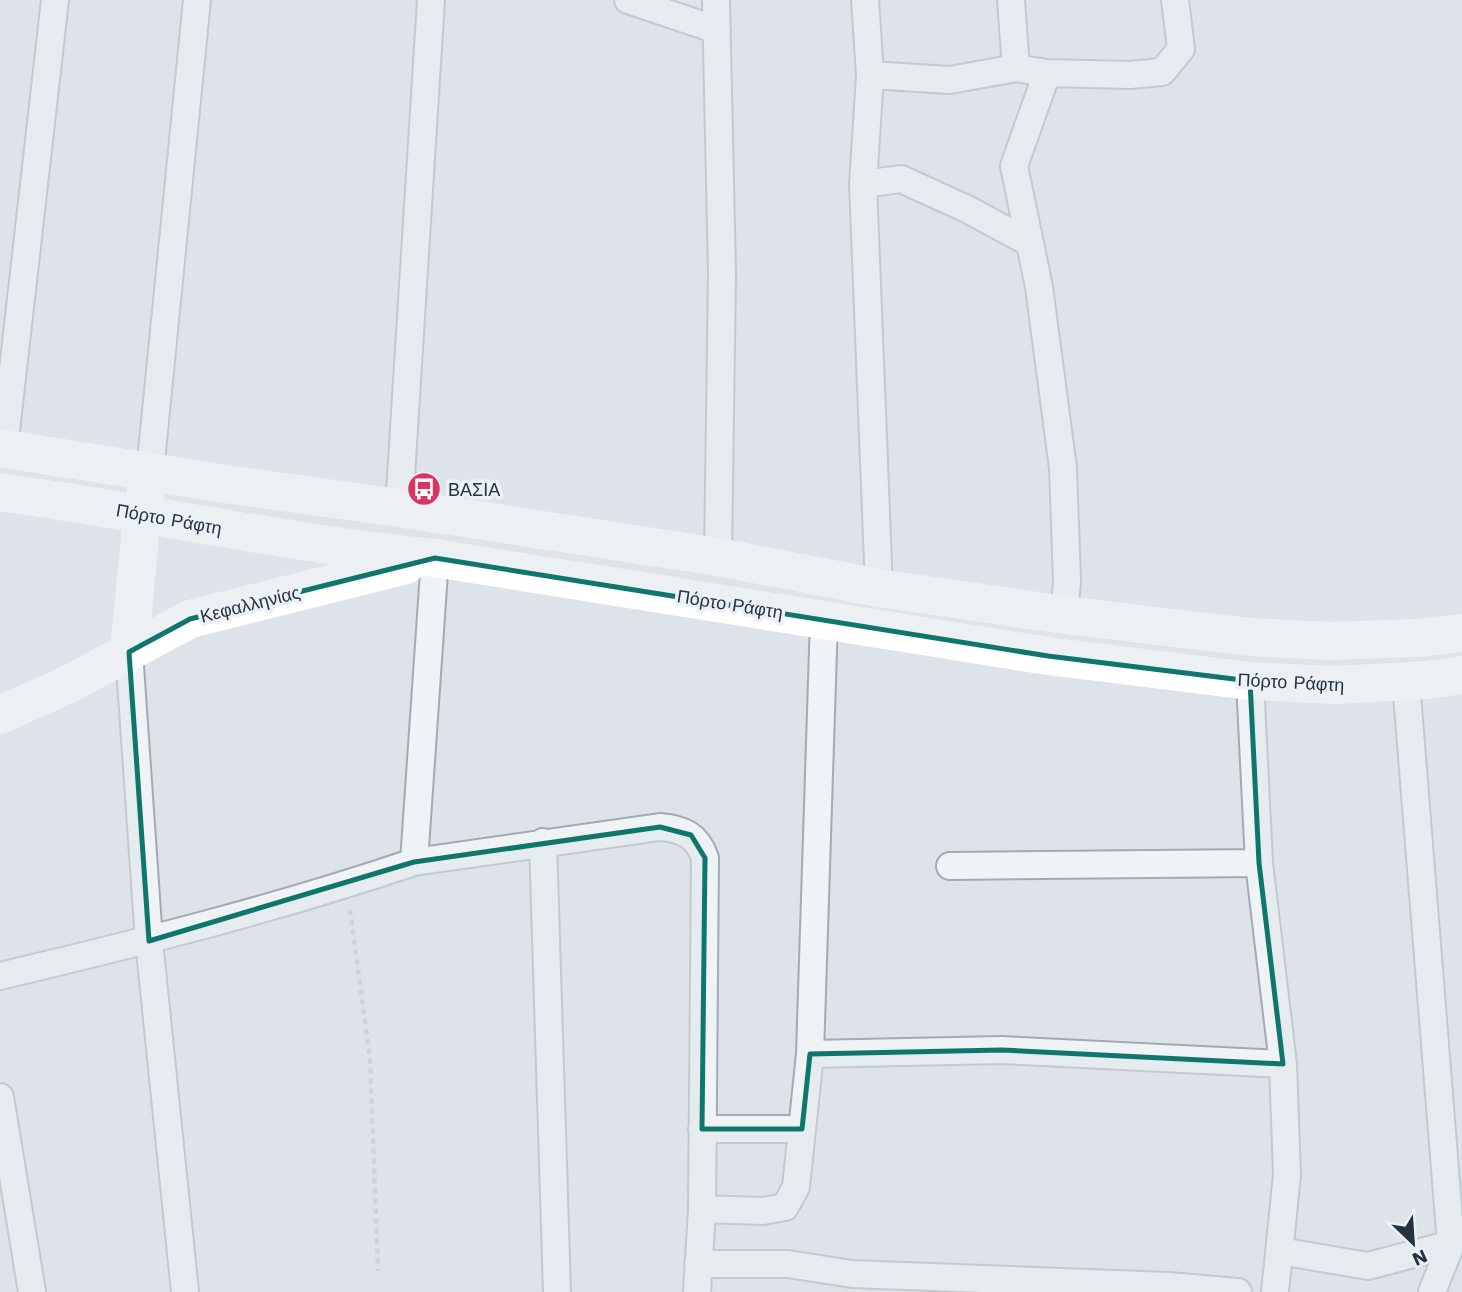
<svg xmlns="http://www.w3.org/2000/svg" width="1462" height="1292" font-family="'Work Sans',sans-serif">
<rect width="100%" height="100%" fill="#dde3e8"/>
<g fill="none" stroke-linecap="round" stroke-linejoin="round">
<g stroke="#a2aab2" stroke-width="30">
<path id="street" d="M628,0L717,30
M716,0L722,273L718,557
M865,0L870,75L863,184L879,588
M1011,0L1016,68
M1047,73L1014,166L1039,287L1063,468L1067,581L1064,615
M870,75L950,80L1016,68L1047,73L1130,75L1162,72L1181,49L1175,0
M863,184L901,179L967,209L1030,243
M4,448L55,0
M150,471L197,0
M399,508L431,0
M129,652L149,941L185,1292
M1250,681L1259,863L1283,1064L1287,1175L1275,1292
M1406,682L1451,1244L1432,1292
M543,842L557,1292
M414,862L660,827C683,829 697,835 705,858L702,1209L697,1292
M950,866L1259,863
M0,976C139,943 278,908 414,862L435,558
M810,1054L1002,1050L1283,1064
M0,1097L32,1292
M702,1129H802
M702,1209L763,1211L785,1207L796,1187L810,1054L824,619
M1280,1251L1368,1266L1451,1244
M698,1264H788L852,1274L1169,1286L1238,1292"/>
</g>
<path stroke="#bbc1c7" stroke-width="4.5" stroke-dasharray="5 5" stroke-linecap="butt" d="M350,910L370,1059L378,1271"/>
<use href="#street" stroke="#f0f3f6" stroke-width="26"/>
<path stroke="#fff" stroke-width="38" d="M0,448L225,484L399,508L718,557L879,588L1064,615L1250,637L1329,641L1417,638L1462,633
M0,492C145,512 289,544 435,558L1048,656L1250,681L1335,685L1428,680L1462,675
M129,652L142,515L146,491
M0,715L67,685L190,619L406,565"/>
</g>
<path d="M0 0H1462V1292H0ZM435,558L1048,656L1250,681L1259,863L1283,1064L1002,1050L810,1054L802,1129H702L705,858L691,835L660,827L414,862L149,941L129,652L190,619Z" fill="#dde3e8" fill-opacity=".55" fill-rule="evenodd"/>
<path fill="none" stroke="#0f766e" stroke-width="5" stroke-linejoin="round" d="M435,558L1048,656L1250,681L1259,863L1283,1064L1002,1050L810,1054L802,1129H702L705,858L691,835L660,827L414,862L149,941L129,652L190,619Z"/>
<defs>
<g id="bus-disc" transform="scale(1.75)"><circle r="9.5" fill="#d93660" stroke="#ecf1f6"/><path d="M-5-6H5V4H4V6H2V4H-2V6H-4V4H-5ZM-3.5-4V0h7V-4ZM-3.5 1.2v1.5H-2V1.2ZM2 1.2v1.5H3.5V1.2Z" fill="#fff"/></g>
</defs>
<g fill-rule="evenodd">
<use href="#bus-disc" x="424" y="489"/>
</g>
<g text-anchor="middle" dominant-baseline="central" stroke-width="7" stroke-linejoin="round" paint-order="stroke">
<g font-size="18" fill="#253240" stroke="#ecf1f6" text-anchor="start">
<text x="448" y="489">ΒΑΣΙΑ</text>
</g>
<g font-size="18" fill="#253240" stroke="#ecf1f6">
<text transform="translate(169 519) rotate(10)">Πόρτο Ράφτη</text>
<text transform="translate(250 604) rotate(-14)">Κεφαλληνίας</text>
<text transform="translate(730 604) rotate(9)">Πόρτο Ράφτη</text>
<text transform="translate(1291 682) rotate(3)">Πόρτο Ράφτη</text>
</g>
</g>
<g transform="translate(1413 1243) rotate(155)" stroke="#ecf1f6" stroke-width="5" paint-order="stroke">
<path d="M0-5L12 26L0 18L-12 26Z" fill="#253240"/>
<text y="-10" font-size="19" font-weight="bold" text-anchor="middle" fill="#253240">N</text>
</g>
</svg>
